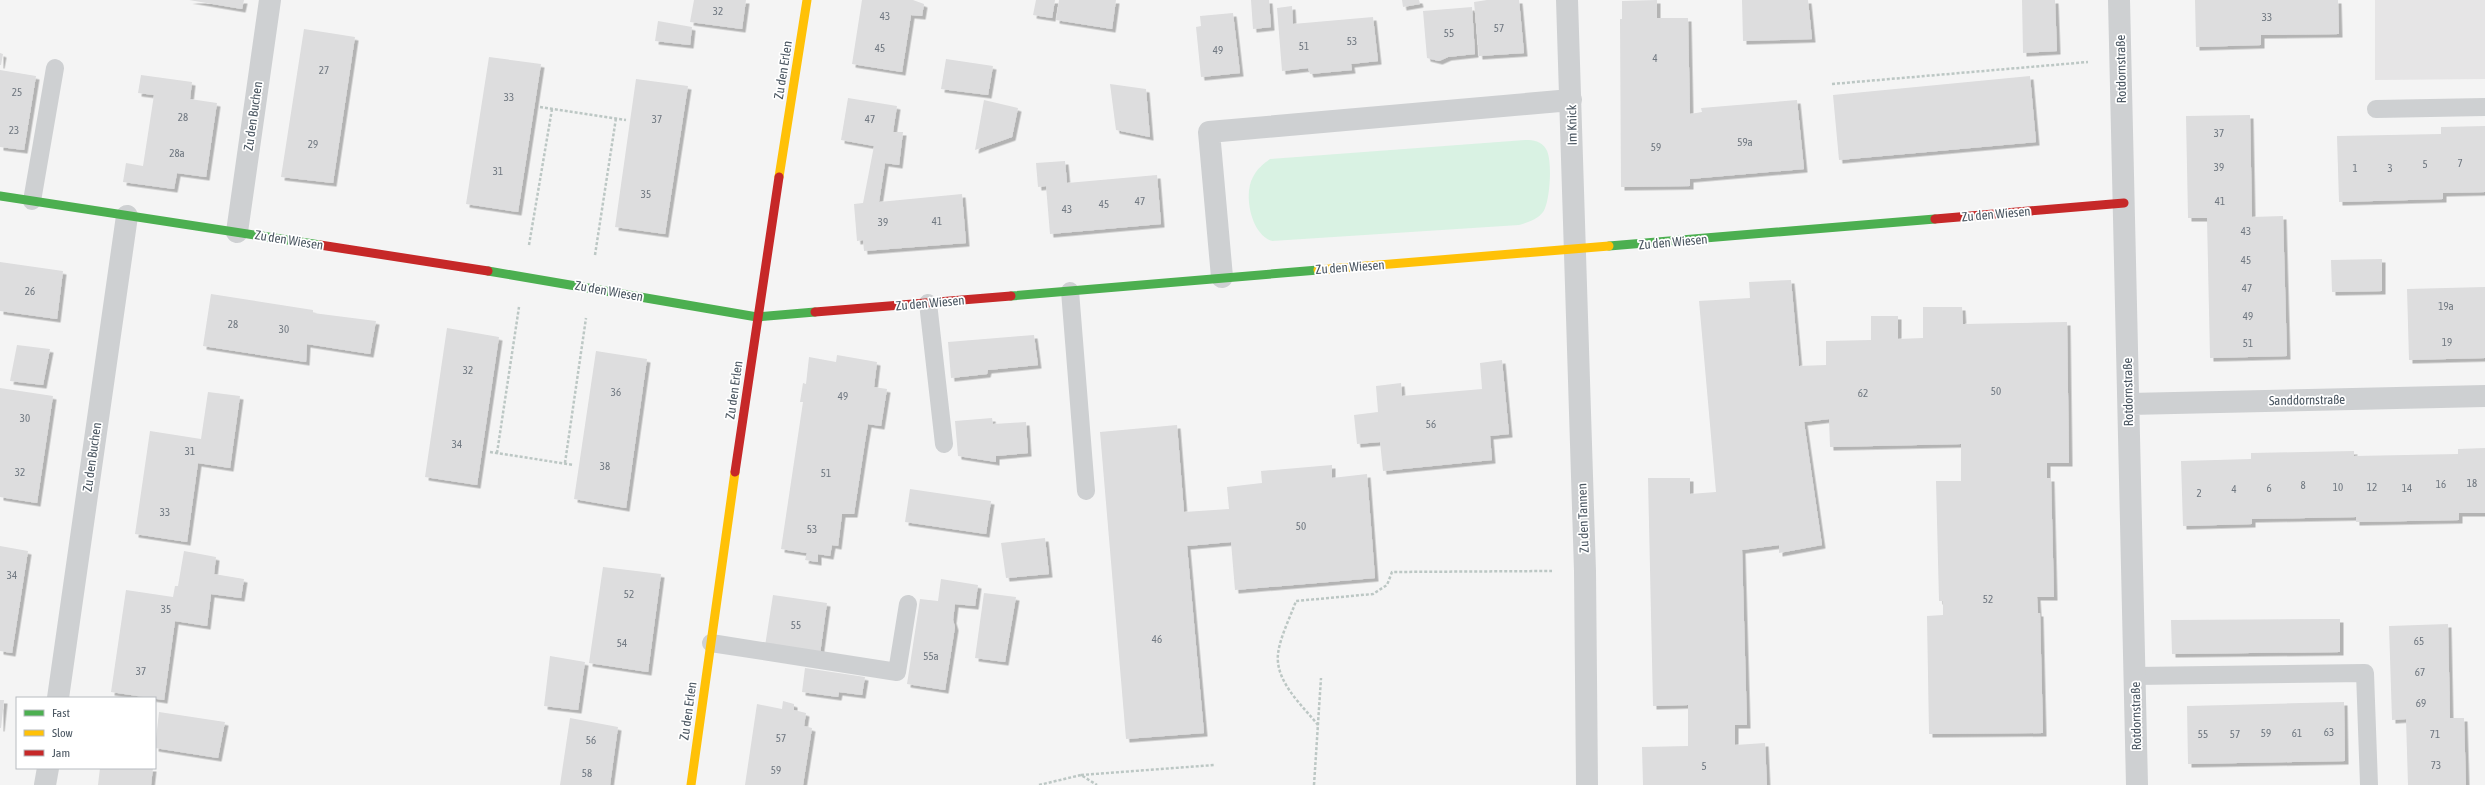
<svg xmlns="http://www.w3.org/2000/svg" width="2485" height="785" font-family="'Asap Condensed',sans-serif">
<defs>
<filter id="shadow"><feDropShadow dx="3.5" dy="3.5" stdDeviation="0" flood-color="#0004"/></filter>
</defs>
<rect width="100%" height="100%" fill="#f4f4f4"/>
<path fill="#e6e5e6" d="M2375,0H2485V79L2375,80Z"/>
<path fill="#d9f2e3" d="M1525,140C1534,140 1541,141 1546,149C1553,159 1550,203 1543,212C1537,220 1528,222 1519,225L1272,241C1251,235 1243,194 1253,177C1257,169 1263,164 1270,159Z"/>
<path fill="#ddddde" filter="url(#shadow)" d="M189,0H244L242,9Z
M694,0H746L742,29L690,22Z
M862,0H913L924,4L922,16L911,15L902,72L852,64Z
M1036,0H1055L1052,18L1033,15Z
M1059,0H1116L1112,29L1056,20Z
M1251,0H1269L1271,27L1253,29Z
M1402,0H1419L1420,4L1403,7Z
M1487,0H1519L1524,53L1479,56L1474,2Z
M1657,0V18H1688L1690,114L1702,112L1701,108L1797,100L1804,169L1690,179V186L1621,187L1620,19H1622V1Z
M1742,0H1808L1812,39L1743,41Z
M2022,0H2055L2057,51L2023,53Z
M2195,0H2338L2339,34L2261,35V45L2196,47Z
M1292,6L1293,24L1373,17L1378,61L1351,64L1352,70L1310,74L1308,68L1282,71L1277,8Z
M1472,7L1475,54L1448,57L1439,61L1427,58L1423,11Z
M1233,13L1240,73L1201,77L1196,27L1201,26L1200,16Z
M658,21L692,27L690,45L655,41Z
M304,29L355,37L333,183L281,177Z
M0,53L3,54L1,65H0Z
M489,57L541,64L518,212L466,204Z
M946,59L993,66L988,95L941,89Z
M0,70L36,76L24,150L0,147Z
M141,75L192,82L190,99L217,103L206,177L177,173L174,189L123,182L126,163L143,166L154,95L138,93Z
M2030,76L2036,142L1839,160L1833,95Z
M636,79L688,86L665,234L615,227Z
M1110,84L1146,89L1150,137L1116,130Z
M848,98L897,106L893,132H903L899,165L885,163L879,202L962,194L966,243L864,251L863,240L857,241L854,204L863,203L874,146L841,140Z
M984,100L1018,108L1012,137L975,150Z
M2250,115L2252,217L2283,216L2287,356L2210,358L2207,218H2188L2186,116Z
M2485,126V192L2443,193V199L2339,202L2337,136L2441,134V127Z
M1065,161L1067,183L1157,175L1161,224L1050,234L1046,186L1038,187L1036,163Z
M2382,259V291L2332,292L2331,260Z
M0,262L63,271L57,319L0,311Z
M1791,280L1799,366L1826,365V341L1871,340V316H1898V339L1923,338V307H1962L1963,324L2067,322L2069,463H2047V478H2051L2054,597H2037L2038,613H2040L2043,733L1929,734L1927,616L1943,615V601H1939L1936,481H1961V444L1830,447L1829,419L1804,422L1822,545L1779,553V545L1742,550L1747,725H1735V745L1765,743L1767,785H1643L1642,747L1688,746V705L1653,706L1648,478H1690V494L1716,492L1699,301L1750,298L1749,282Z
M2485,287V358L2409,360L2407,289Z
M211,294L313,310V313L376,321L370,354L307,344L306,362L203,346Z
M447,328L499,337L477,485L425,477Z
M1034,335L1038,365L988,370L987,374L951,378L948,342Z
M17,345L50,349L43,385L10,381Z
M596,351L647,359L626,508L574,499Z
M837,355L877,362L874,387L887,389L881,426L868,424L865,442L857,441L865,442L854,514H842L838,546L832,545L830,556L818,554V562L805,560L807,553L781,549L803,402H800L803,383L806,384L809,357L836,362Z
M1502,360L1509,434L1490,436L1492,460L1383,471L1380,442L1357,444L1354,415L1378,412L1376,386L1401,383L1402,396L1482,389L1480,363Z
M0,388L53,396L37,503L0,497Z
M208,392L240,396L230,468L198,463L187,542L135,534L150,431L201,439Z
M992,418L993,424L1026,422L1028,453L996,456V462L958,456L955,421Z
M1177,425L1184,512L1229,509L1227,487L1262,483L1261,471L1332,465V478L1367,474L1375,578L1235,590L1231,542L1187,546L1204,733L1126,739L1100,432Z
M2485,448V513H2459V520L2356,522V517L2252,519V524L2183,526L2181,461L2251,459V453L2354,451V456L2458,454V449Z
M910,489L991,501L986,534L905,522Z
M1045,538L1049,574L1006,578L1001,543Z
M0,546L28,551L12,653L0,651Z
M184,551L216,557L214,574L244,579L241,598L211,594L207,626L175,621L164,700L111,692L126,590L173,597L175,586H178Z
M603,567L661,574L648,672L589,663Z
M941,579L978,585L975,606L955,604L953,620L955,627L945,690L907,684L920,599L938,601Z
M984,593L1016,597L1005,662L975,658Z
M773,595L827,603L820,654L765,646Z
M2340,619V652L2172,654L2171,620Z
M2448,624L2450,718H2464L2466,785H2408L2406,719L2392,720L2389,626Z
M550,656L585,662L578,710L544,706Z
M805,668L865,677L862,695L839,692L838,697L802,692Z
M0,700H4L1,728H0Z
M783,701L794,704V710L806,713L804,726L812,728L803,785H745L757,704L782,709Z
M2344,702L2345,761L2188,764L2187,706Z
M159,712L225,722L218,758L155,748Z
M570,718L618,727L610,785H560Z
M100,768H153L151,785H98Z"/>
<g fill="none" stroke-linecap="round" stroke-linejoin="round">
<path stroke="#bcc7c4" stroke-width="2.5" stroke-dasharray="3 2" stroke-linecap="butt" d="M1832,84L2088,62
M540,107L626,120
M529,245L552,109
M595,255L616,118
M490,452L574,465
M497,453L519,307
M565,463L586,318
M1318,725C1303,706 1275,682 1278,654C1280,637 1290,618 1296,601L1373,594L1387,585L1392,572L1552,571
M1081,775L1214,765
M1039,785L1081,775L1097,785
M1314,785L1321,678"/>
<path stroke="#ced0d2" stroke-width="18" d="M2376,109L2485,107
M32,201L55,68
M1070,291L1086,491
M928,303L944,444
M711,643L897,672L908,604
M2135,676L2365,673L2369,785"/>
<path stroke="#ced0d2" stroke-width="22" d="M1567,0L1585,571L1587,785
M2119,0L2137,785
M237,232L270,0
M1222,277L1209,132L1571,100
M2129,404L2485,396
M58,698L127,216
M45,785L48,768"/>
<path stroke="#4caf50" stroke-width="9" d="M0,196L320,245
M1609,246L1935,219
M488,271L757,317L815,312
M1011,296L1318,270"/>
<path stroke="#ffc107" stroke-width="9" d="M779,177L807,0
M1318,270L1609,246
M691,785L735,472"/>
<path stroke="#c62828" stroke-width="9" d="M1935,219L2124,203
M320,245L488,271
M815,312L1011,296
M735,472L779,177"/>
</g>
<g text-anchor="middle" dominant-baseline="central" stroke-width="3.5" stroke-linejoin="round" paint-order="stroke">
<g font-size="11" fill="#707881">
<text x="718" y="11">32</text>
<text x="885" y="16">43</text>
<text x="2267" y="17">33</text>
<text x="1499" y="28">57</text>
<text x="1449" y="33">55</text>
<text x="1352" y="41">53</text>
<text x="1304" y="46">51</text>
<text x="880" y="48">45</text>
<text x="1218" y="50">49</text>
<text x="1655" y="58">4</text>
<text x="324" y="70">27</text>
<text x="17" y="92">25</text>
<text x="509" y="97">33</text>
<text x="183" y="117">28</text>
<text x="657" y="119">37</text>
<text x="870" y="119">47</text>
<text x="14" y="130">23</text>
<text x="2219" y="133">37</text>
<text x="1745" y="142">59a</text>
<text x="313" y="144">29</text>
<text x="1656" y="147">59</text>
<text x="177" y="153">28a</text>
<text x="2460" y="163">7</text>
<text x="2425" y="164">5</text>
<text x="2219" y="167">39</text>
<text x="2355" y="168">1</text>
<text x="2390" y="168">3</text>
<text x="498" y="171">31</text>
<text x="646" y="194">35</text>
<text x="1140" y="201">47</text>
<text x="2220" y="201">41</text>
<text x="1104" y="204">45</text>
<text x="1067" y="209">43</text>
<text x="937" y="221">41</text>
<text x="883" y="222">39</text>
<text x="2246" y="231">43</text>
<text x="2246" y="260">45</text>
<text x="2247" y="288">47</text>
<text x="30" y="291">26</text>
<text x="2446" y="306">19a</text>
<text x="2248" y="316">49</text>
<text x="233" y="324">28</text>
<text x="284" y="329">30</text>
<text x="2447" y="342">19</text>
<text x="2248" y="343">51</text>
<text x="468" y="370">32</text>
<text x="1996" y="391">50</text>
<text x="616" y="392">36</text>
<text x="1863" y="393">62</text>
<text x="843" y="396">49</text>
<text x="25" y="418">30</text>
<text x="1431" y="424">56</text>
<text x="457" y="444">34</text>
<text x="190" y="451">31</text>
<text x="605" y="466">38</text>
<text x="20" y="472">32</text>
<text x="826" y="473">51</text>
<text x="2472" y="483">18</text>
<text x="2441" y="484">16</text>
<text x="2303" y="485">8</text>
<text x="2338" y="487">10</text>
<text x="2372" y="487">12</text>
<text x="2269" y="488">6</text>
<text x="2407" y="488">14</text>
<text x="2234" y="489">4</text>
<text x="2199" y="493">2</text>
<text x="165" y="512">33</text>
<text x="1301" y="526">50</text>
<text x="812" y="529">53</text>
<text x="12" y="575">34</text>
<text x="629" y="594">52</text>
<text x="1988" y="599">52</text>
<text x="166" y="609">35</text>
<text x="796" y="625">55</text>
<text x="1157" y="639">46</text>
<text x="2419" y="641">65</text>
<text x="622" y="643">54</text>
<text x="931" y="656">55a</text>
<text x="141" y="671">37</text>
<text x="2420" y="672">67</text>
<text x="2421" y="703">69</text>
<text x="2329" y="732">63</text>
<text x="2266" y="733">59</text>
<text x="2297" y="733">61</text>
<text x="2203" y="734">55</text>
<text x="2235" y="734">57</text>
<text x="2435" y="734">71</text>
<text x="781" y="738">57</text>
<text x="591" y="740">56</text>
<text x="2436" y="765">73</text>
<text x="1704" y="766">5</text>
<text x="776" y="770">59</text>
<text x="587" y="773">58</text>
</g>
<g font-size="13" fill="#4a5661" stroke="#fff">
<text transform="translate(2121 69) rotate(-91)">Rotdornstraße</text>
<text transform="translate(783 70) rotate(-81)">Zu den Erlen</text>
<text transform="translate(253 116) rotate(-82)">Zu den Buchen</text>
<text transform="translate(1572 125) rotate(-91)">Im Knick</text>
<text transform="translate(1996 214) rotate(-5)">Zu den Wiesen</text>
<text transform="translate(289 240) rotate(9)">Zu den Wiesen</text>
<text transform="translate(1673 242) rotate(-5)">Zu den Wiesen</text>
<text transform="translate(1350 267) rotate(-4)">Zu den Wiesen</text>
<text transform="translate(609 291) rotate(10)">Zu den Wiesen</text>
<text transform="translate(930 303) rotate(-5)">Zu den Wiesen</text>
<text transform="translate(734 390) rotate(-82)">Zu den Erlen</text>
<text transform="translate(2128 392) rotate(-91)">Rotdornstraße</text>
<text transform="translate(2307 400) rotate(-1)">Sanddornstraße</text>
<text transform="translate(92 457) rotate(-82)">Zu den Buchen</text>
<text transform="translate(1583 518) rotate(-92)">Zu den Tannen</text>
<text transform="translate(688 711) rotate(-82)">Zu den Erlen</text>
<text transform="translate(2136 716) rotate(-91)">Rotdornstraße</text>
</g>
</g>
<rect x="16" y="697" width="140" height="72" fill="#ffffff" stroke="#b7bbc0"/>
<rect x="24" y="710" width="20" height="6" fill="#4caf50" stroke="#b7bbc0"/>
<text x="52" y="717" font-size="12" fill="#4a5661">Fast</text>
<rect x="24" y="730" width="20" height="6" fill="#ffc107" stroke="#b7bbc0"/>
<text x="52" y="737" font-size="12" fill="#4a5661">Slow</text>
<rect x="24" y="750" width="20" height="6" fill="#c62828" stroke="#b7bbc0"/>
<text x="52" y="757" font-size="12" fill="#4a5661">Jam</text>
</svg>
